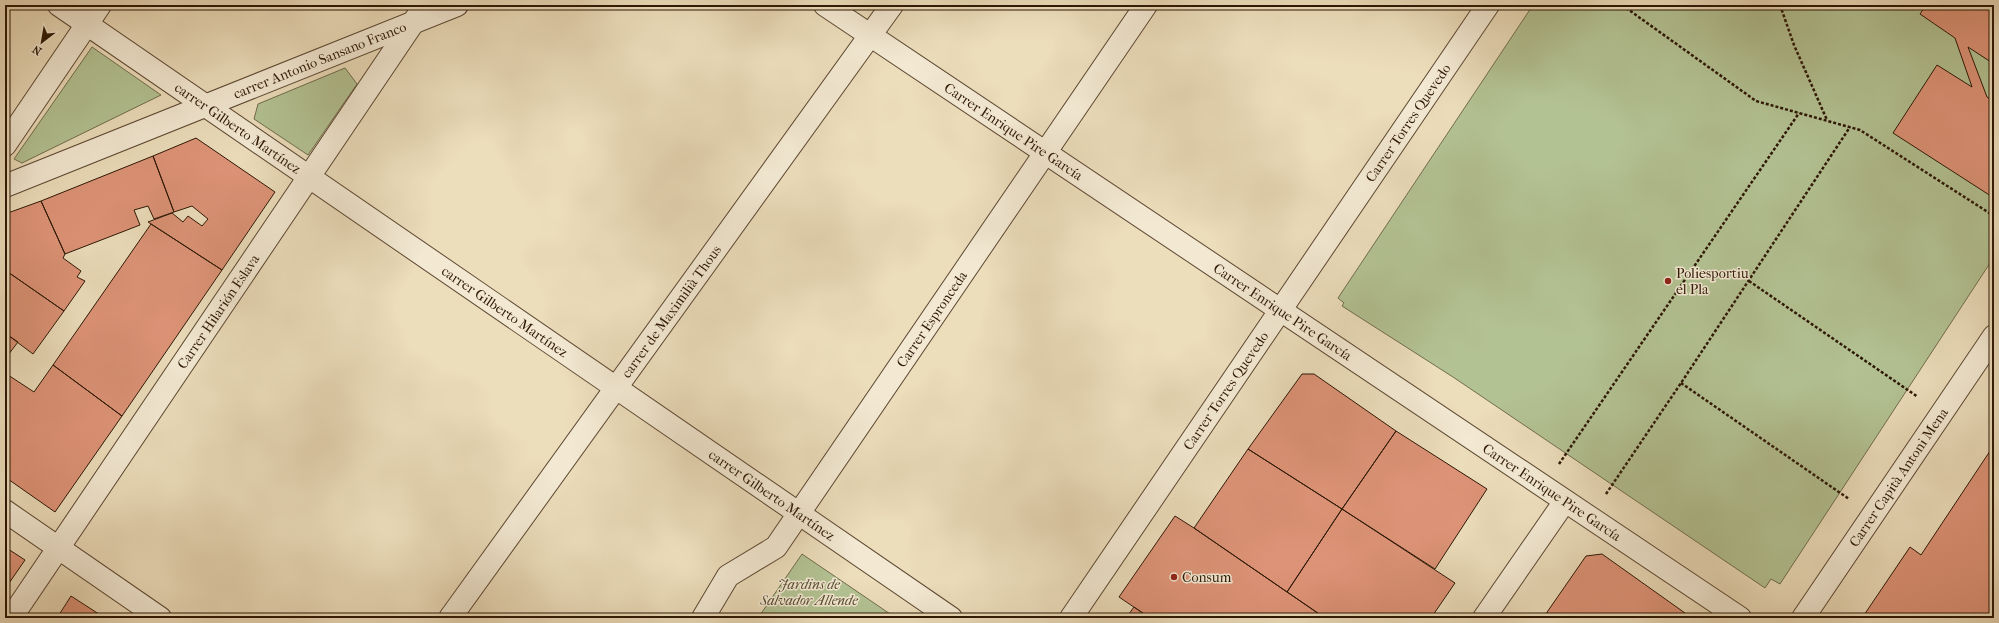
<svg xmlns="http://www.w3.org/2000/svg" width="1999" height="623" font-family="'IM FELL French Canon',serif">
<rect width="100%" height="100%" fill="#ecddbb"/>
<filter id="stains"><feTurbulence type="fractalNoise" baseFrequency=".005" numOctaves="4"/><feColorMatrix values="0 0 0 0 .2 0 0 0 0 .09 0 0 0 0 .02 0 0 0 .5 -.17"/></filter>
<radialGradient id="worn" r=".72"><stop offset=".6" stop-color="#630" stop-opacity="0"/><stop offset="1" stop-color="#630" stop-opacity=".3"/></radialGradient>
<path fill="#b3c293" stroke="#706c4c" d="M1533,5H1994V257L1780,584L1771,579L1765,588L1453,377L1342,306L1344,303L1338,298Z
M92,47L161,95L22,163L14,159Z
M345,68L357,84L308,155L254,119L258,104Z
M802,554L896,618H758Z"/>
<path fill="#dd9377" stroke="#2d1705" d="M1926,5H1994V64L1968,47L1987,97L1994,102V198L1893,133L1937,65L1972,87L1955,38L1920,14Z
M196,138L275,192L222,270L148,222L172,213L183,222L188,216L202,226L208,219L192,206L174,212L153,156Z
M153,156L174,212L154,219L148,206L134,210L140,225L65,254L41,201Z
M41,201L65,254L63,258L81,271L77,277L85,281L64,311L5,270V214Z
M151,224L222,270L122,416L53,365Z
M5,270L64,311L33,354L5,333Z
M5,333L18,342L5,359Z
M53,365L122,416L55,512L5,477V373L34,392Z
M1302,374H1314L1396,431L1342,509L1248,449Z
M1396,431L1487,489L1435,569L1342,509Z
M1994,445V604L1992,607L1994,608V618H1862L1910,547L1921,555Z
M1248,449L1342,509L1287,592L1194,528Z
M1342,509L1455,583L1431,618H1325L1287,592Z
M1175,516L1194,528L1325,618H1150L1119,597Z
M5,547L25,560L5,589Z
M1602,554L1692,618H1543L1586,556Z
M71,596L105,618H57Z
M1134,607L1150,618H1126Z"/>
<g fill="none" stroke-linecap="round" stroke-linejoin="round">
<g stroke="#5d4832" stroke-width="24">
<g id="minor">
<path id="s1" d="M59,5L951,618"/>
<path id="s2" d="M825,5L1740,618"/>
<path d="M5,145L100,5"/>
<path id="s3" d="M5,186L457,5"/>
<path d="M5,511L160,618"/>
<path id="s4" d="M11,618L425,5"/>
<path id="s5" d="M450,618L892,5"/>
<path id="s6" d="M703,618L728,576L776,547L1146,5"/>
<path id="s7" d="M1071,618L1488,5"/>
<path d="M1484,618L1565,501"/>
<path id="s8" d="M1803,618L1994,336"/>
</g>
</g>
<path stroke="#2d1705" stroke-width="2.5" stroke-dasharray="3 2" stroke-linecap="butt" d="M1622,5L1756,101L1860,130L1994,216
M1780,5L1794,45L1827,120
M1749,281L1918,397
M1681,383L1849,499
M1559,464L1799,113
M1606,494L1681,383L1850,127"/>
<use href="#minor" stroke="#f3e9d3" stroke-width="22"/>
</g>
<g fill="#8f2418" stroke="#f3e9d3" stroke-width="1.5">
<circle cx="1668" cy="281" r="4"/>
<circle cx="1174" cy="577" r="4"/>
</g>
<g text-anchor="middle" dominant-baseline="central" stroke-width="3" stroke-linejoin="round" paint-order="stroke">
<g font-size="14" fill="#2d1705" stroke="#f3e9d3">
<text stroke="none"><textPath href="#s3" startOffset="339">carrer Antonio Sansano Franco</textPath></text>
<text stroke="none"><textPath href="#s7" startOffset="599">Carrer Torres Quevedo</textPath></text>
<text stroke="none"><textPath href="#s1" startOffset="217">carrer Gilberto Martínez</textPath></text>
<text stroke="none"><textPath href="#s2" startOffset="227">Carrer Enrique Pire García</textPath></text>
<text stroke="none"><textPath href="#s4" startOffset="370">Carrer Hilarión Eslava</textPath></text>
<text stroke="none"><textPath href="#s1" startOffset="541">carrer Gilberto Martínez</textPath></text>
<text stroke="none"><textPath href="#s5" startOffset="378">carrer de Maximilià Thous</textPath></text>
<text stroke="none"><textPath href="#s2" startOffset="551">Carrer Enrique Pire García</textPath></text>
<text stroke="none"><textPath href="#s6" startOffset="381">Carrer Espronceda</textPath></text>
<text stroke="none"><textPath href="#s7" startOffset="275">Carrer Torres Quevedo</textPath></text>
<text stroke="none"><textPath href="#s8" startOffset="170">Carrer Capità Antoni Mena</textPath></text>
<text stroke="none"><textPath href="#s2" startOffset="875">Carrer Enrique Pire García</textPath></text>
<text stroke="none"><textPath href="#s1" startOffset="865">carrer Gilberto Martínez</textPath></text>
</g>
<g font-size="14" fill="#2d1705" stroke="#f3e9d3" text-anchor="start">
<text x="1676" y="273">Poliesportiu<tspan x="1676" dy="16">el Pla</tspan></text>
<text x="1182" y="577">Consum</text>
</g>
<g font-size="14" font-style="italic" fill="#554a30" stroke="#f3e9d3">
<text x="809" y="584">Jardins de<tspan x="809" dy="16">Salvador Allende</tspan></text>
</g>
</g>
<rect width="1999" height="623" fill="none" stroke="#ecddbb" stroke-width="20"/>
<rect x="6" y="6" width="1987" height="611" fill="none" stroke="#2d1705" stroke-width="2"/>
<rect x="10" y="10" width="1979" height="603" fill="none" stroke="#2d1705"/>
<g transform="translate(42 42) rotate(211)" stroke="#f3e9d3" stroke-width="3" paint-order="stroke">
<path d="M0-3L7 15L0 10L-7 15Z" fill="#2d1705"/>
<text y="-6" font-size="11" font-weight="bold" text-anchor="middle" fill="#2d1705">N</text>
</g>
<rect width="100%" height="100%" filter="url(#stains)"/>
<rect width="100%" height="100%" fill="url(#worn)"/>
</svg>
